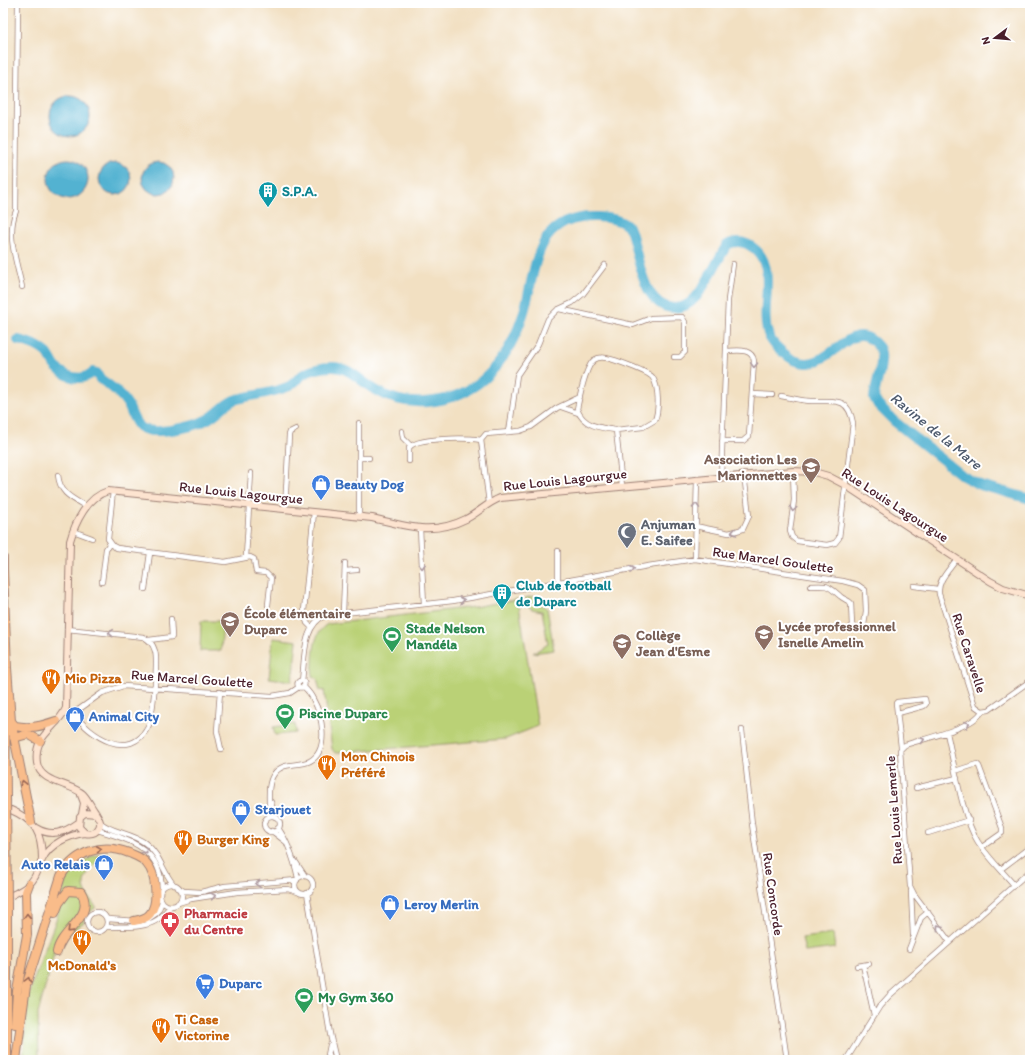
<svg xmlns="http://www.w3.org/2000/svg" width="1033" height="1063" font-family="Itim,sans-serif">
<rect width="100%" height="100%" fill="#fff"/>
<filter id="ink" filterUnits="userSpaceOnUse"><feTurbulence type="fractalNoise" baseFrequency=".025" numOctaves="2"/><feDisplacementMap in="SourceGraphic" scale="8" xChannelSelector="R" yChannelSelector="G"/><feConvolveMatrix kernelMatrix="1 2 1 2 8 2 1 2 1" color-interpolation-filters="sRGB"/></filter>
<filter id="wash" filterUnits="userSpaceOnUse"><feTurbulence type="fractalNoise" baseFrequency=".012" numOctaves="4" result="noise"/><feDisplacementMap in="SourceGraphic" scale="16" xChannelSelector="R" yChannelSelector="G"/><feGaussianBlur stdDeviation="0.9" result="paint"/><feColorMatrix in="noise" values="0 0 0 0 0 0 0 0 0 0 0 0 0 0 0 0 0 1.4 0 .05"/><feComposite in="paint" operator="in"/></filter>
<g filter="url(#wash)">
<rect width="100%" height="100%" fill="#f2e0c2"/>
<path fill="#bad176" stroke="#827850" d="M534,596L538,603L547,608L554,650L533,653L548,644L542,611L532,609L525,603V598Z
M518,599L538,726L506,739L335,753L332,749L324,690L320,691L317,678L312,676C314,660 311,632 328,624L474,607Z
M201,621H223L221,651H200Z
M273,638L297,641L292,681L269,678Z
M295,724L296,733L275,735L273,727Z
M107,852C100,860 83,874 84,885C84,893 92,901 96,907L88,914L84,922L57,942L38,1014L39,1060H23L28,995L57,917L66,878L80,864L93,856Z
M833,934L835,948L805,952L802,938Z"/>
<path fill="#53b2d1" stroke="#4e687e" d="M50 116a20 20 0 1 1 40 0a20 20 0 1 1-40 0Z
M48 179a20 20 0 1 1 40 0a20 20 0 1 1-40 0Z
M142 178a16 16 0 1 1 32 0a16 16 0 1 1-32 0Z
M99 179a16 16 0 1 1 32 0a16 16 0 1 1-32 0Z"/>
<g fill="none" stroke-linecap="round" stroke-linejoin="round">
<path stroke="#53b2d1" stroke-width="10" d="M18,340C28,342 39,346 47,353C50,356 52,362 55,366C65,377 81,383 93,372L97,373L99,378C110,386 121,393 128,405C131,411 133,419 138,425C149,438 193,427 206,420C217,415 223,405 234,400C251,395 270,394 287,387C293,385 296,380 301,376C309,370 322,367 332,367C352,367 362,384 379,392C413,411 461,402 488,375C504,360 516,336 523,315C537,270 532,215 597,217C609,218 622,219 630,229C639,253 641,307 674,308C683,308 690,304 696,297C709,281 716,262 727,245C734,241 740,241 747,244C783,261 757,309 769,336C772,344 779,349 785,354C824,387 845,317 873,341C877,345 881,348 881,354C883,369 875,383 874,398L878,405L894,421L963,476L980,485L1030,499"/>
</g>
</g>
<g filter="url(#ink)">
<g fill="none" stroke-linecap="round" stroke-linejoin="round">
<g stroke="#9e8076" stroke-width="6">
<path id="street" d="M18,3L16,211C6,235 17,263 22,287
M559,309L633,325L651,318L682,317L685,322V352L680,357H674
M752,394L772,395
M781,396C791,398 802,401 812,401C833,402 848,395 853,423L839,538L835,543L827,545L797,541L792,537L790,531L794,500L793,471
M561,407L578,413
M616,430C600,428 583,426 577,409C579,399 586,366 594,360C597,358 602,357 606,358C613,359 650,372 653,378C659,388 659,410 655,420L643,427L616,430L622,486
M402,431L403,438L410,445
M509,432L517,375L538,344L548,319L557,310L572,303L583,294L605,265
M722,441H743L749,436L754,361C752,347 736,351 726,351
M360,458H369
M409,461V448C415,437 468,438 481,440
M58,475C60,494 72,498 87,507
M721,476L728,300L733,264
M113,491L108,539L113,546L117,548L225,562L250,557L254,559L256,572L266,573L271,578L268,605
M489,503L481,440L486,434L520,431L531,427L557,408L580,397
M285,509L289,435L290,432L296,429
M359,517V423
M695,526L729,533L743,529L749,516L744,474
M420,529L424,604
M73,531L92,538
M246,557L251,473
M695,559L697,479
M956,560C949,570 937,581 939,594L975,706L982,711L989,710L1030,681
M345,571L357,570
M102,582L106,549L110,543
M558,583V551
M914,586L938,589
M145,589L150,553
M343,612L345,563
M311,627L307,623L304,611L314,512
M67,629L144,637C150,641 153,644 155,651C158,661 153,718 148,727C130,762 89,736 74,713
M149,640L172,637L171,619
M297.5 684a3.5 3.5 0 1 1 7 0a3.5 3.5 0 1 1-7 0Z
M302,681C305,658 302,625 326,615L453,601L648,566L695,559L843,581L858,585L865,590L866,611L864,625L858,628L852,626L851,603C848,600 843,599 840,596C827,585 829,585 810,586
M220,692L217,731L221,749
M65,712L74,713L102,693L123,686L272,696L290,693L299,687
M898,713L924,706L926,704L925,699L897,702L896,703L901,747
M742,730L752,824L787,1060
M947,733C954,763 962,817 978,842C988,857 1002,871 1014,885
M955,771L977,764L979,766L1002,828V833L982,847
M916,788L957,778
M271,802L275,817
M269,816C270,803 266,785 274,774C283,761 298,767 310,761C330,750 322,715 313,699C311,694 307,690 304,687
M264 824a8 8 0 1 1 16 0a8 8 0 1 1-16 0Z
M100,822C109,832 132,833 145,843C161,855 162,871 174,885
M278,828C289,843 294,860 298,878
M97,830C130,840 161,848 162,889
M272,831L285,841
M928,833L969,820
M295,861L305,876
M1001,869L1030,847
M295 885a9 9 0 1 1 18 0a9 9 0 1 1-18 0Z
M160 895a11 11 0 1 1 22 0a11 11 0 1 1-22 0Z
M178,888L184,891L201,892L225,886L297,880
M911,891L913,935
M307,893L330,1034L336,1060
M178,903L191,899L237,892L288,889L298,892
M87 922a10 10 0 1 1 20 0a10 10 0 1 1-20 0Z
M108,919L136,921
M147,920L157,913L162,902
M107,927C123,926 143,929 157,920C163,916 166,910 171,906
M950,942L914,894L910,886L900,750L905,745C923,739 974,728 982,711
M909,949L921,918L928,912
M863,965L874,1015
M857,966L869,964
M327,1060L330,1045
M846,1060L880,1006L889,996L1030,871"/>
</g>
<g stroke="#9e8076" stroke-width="8">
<path id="secondary" d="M81,795L84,803L82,814
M11,810C35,820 42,833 42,859
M96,814L85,813L80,817L79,827L85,833C90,834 95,834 98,829C103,822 98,818 95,812C91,807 88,799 83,794C70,783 40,783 37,763C33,734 57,729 66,708L70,541C75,523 87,497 108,491L372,518C406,526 432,536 466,519C478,513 487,503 500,498L793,471L814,472L828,476L845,485L990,581L1003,588L1030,596
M36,828C51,837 64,833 78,823
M12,895C18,892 24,889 28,885C36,879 38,869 42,860C49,844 69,835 85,833"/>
</g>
<g stroke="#9e8076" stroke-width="10">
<path id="highway" d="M3,558V575
M3,569L7,668L11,721L31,822
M5,700L6,796
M11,721L15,726C30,729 42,726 56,721
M14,738L28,734L40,741
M7,905V1060
M55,913L59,903L68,891L81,892C96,917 61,929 57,952
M15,1024L17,991L27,935L26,892L29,884
M16,1060L26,986L61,876C76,850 103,843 129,853C136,856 143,858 147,864C156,874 159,903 150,914C146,919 140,920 134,921"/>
</g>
<use href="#street" stroke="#fff" stroke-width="4.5"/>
<use href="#secondary" stroke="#fde4d0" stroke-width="6"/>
<use href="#highway" stroke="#f9bc8a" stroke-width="8"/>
<g stroke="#9e8076" stroke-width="10" stroke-linecap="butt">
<path id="highway-bridge" d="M6,796L7,905"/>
</g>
<use href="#highway-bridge" stroke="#f9bc8a" stroke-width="8"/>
</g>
<defs><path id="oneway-chevron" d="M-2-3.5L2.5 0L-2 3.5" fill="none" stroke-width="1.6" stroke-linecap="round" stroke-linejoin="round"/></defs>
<g stroke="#ae9aa0">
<use href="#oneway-chevron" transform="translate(754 365) rotate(92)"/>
<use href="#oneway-chevron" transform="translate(696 506) rotate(-88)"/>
<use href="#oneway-chevron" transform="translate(793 509) rotate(98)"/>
<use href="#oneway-chevron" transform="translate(734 532) rotate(171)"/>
<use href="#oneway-chevron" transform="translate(422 566) rotate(87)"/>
<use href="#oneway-chevron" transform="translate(632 569) rotate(-11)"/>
<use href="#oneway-chevron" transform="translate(462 600) rotate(-9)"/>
<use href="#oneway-chevron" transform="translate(111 633) rotate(-175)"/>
<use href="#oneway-chevron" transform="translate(967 724) rotate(-23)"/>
<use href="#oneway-chevron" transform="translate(922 740) rotate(-19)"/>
<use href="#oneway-chevron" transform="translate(145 851) rotate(42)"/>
<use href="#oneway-chevron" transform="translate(258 884) rotate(176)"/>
<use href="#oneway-chevron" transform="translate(213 896) rotate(-10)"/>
<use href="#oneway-chevron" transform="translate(939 927) rotate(-127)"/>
</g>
<g stroke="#996656">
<use href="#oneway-chevron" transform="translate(23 783) rotate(-102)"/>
<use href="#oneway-chevron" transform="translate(99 849) rotate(-8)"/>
<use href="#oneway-chevron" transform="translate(27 916) rotate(-92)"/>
<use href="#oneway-chevron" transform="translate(70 930) rotate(136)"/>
<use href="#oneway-chevron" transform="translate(28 980) rotate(-75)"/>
</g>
</g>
<defs>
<g id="building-pin" transform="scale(1)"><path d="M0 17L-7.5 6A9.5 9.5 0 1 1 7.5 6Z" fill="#0f9aa8" stroke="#fff"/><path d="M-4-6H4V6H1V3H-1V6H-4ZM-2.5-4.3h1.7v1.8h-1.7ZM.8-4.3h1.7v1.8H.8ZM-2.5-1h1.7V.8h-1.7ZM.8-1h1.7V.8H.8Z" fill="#fff"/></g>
<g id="school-pin" transform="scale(1)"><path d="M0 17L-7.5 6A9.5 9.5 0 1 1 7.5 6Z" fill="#8d6e63" stroke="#fff"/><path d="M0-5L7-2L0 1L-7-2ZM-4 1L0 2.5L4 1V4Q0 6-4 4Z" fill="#fff"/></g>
<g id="shop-pin" transform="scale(1)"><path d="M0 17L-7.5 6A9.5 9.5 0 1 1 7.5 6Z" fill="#3f7fe0" stroke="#fff"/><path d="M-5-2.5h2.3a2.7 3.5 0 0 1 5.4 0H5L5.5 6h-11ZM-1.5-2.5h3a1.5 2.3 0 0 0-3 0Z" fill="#fff"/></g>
<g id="mosque-pin" transform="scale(1)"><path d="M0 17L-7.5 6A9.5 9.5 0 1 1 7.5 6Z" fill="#6b7280" stroke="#fff"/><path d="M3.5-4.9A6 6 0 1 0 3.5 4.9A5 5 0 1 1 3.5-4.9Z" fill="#fff"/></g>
<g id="stadium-pin" transform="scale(1)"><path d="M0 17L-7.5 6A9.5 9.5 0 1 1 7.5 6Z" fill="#2e9e5b" stroke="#fff"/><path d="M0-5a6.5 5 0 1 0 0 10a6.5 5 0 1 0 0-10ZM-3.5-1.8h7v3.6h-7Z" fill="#fff"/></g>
<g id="restaurant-pin" transform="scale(1)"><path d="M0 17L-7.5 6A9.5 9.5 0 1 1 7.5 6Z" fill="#e8710a" stroke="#fff"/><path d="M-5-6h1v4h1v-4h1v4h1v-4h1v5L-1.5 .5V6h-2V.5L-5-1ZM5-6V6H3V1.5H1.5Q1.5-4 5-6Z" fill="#fff"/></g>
<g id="pharmacy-pin" transform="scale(1)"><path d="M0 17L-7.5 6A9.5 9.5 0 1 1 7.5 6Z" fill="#e0444e" stroke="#fff"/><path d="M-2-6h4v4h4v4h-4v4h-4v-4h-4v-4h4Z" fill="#fff"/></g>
<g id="supermarket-pin" transform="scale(1)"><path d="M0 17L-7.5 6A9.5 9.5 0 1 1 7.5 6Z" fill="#3f7fe0" stroke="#fff"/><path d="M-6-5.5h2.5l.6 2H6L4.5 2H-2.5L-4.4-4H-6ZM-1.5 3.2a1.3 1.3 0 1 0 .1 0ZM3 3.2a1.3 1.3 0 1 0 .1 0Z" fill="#fff"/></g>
</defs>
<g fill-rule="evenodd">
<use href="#building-pin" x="268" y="191"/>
<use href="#school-pin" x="811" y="467"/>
<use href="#shop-pin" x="321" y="484"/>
<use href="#mosque-pin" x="627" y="532"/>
<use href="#building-pin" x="502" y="593"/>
<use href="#school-pin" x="230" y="621"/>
<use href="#school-pin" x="764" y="634"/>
<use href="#stadium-pin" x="392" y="636"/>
<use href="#school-pin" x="622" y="643"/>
<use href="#restaurant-pin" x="51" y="678"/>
<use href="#stadium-pin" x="285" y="713"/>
<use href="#shop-pin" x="75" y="716"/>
<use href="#restaurant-pin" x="327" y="764"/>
<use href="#shop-pin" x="241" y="809"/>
<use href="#restaurant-pin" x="183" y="839"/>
<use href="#shop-pin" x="104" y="864"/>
<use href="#shop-pin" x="390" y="904"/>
<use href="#pharmacy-pin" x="170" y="921"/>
<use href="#restaurant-pin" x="82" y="939"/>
<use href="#supermarket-pin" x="205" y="983"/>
<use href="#stadium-pin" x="304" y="997"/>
<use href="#restaurant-pin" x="161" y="1027"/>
</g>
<g text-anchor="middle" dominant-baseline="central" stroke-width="4" stroke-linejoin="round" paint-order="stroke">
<g font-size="14" font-weight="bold" fill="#0d838f" stroke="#fff" text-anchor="start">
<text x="282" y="191">S.P.A.</text>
<text x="516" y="585">Club de football<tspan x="516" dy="16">de Duparc</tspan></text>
</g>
<g font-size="14" font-weight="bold" fill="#785e54" stroke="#fff" text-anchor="start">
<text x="797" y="459" text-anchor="end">Association Les<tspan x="797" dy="16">Marionnettes</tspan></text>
<text x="244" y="613">École élémentaire<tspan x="244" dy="16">Duparc</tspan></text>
<text x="778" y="626">Lycée professionnel<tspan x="778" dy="16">Isnelle Amelin</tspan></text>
<text x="636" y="635">Collège<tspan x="636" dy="16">Jean d'Esme</tspan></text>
</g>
<g font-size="14" fill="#4a1f2b" stroke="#fff">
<text transform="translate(565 480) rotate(-6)">Rue Louis Lagourgue</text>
<text transform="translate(241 493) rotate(6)">Rue Louis Lagourgue</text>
<text transform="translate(895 505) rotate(33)">Rue Louis Lagourgue</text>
<text transform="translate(773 560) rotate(8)">Rue Marcel Goulette</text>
<text transform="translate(969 653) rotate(72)">Rue Caravelle</text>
<text transform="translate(192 679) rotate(4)">Rue Marcel Goulette</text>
<text transform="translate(894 810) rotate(-94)">Rue Louis Lemerle</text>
<text transform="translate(773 894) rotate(82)">Rue Concorde</text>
</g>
<g font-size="14" font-weight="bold" fill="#366cbe" stroke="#fff" text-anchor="start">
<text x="335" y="484">Beauty Dog</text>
<text x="89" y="716">Animal City</text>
<text x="255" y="809">Starjouet</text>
<text x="90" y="864" text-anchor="end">Auto Relais</text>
<text x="404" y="904">Leroy Merlin</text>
<text x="219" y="983">Duparc</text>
</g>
<g font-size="14" font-weight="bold" fill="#5b616d" stroke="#fff" text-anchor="start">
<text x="641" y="524">Anjuman<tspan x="641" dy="16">E. Saifee</tspan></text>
</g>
<g font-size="14" font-weight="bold" fill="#27864d" stroke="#fff" text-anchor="start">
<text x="406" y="628">Stade Nelson<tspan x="406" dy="16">Mandéla</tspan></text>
<text x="299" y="713">Piscine Duparc</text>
<text x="318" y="997">My Gym 360</text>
</g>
<g font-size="14" font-weight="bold" fill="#c56008" stroke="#fff" text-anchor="start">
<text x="65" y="678">Mio Pizza</text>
<text x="341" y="756">Mon Chinois<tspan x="341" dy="16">Préféré</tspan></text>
<text x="197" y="839">Burger King</text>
<text x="82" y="965" text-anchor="middle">McDonald's</text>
<text x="175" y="1019">Ti Case<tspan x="175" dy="16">Victorine</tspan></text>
</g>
<g font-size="14" font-weight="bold" fill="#be3a42" stroke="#fff" text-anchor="start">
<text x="184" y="913">Pharmacie<tspan x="184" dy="16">du Centre</tspan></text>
</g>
<g font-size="15" font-style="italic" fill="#4e5a6d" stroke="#fff">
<text transform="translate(936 431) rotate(39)">Ravine de la Mare</text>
</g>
</g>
<rect width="1033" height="1063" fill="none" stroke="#fff" stroke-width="16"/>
<g transform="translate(995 38) rotate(254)" stroke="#ffffff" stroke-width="3" paint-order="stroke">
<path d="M0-3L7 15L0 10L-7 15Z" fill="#4a1f2b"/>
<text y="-6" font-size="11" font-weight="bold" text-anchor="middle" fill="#4a1f2b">N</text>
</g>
</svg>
